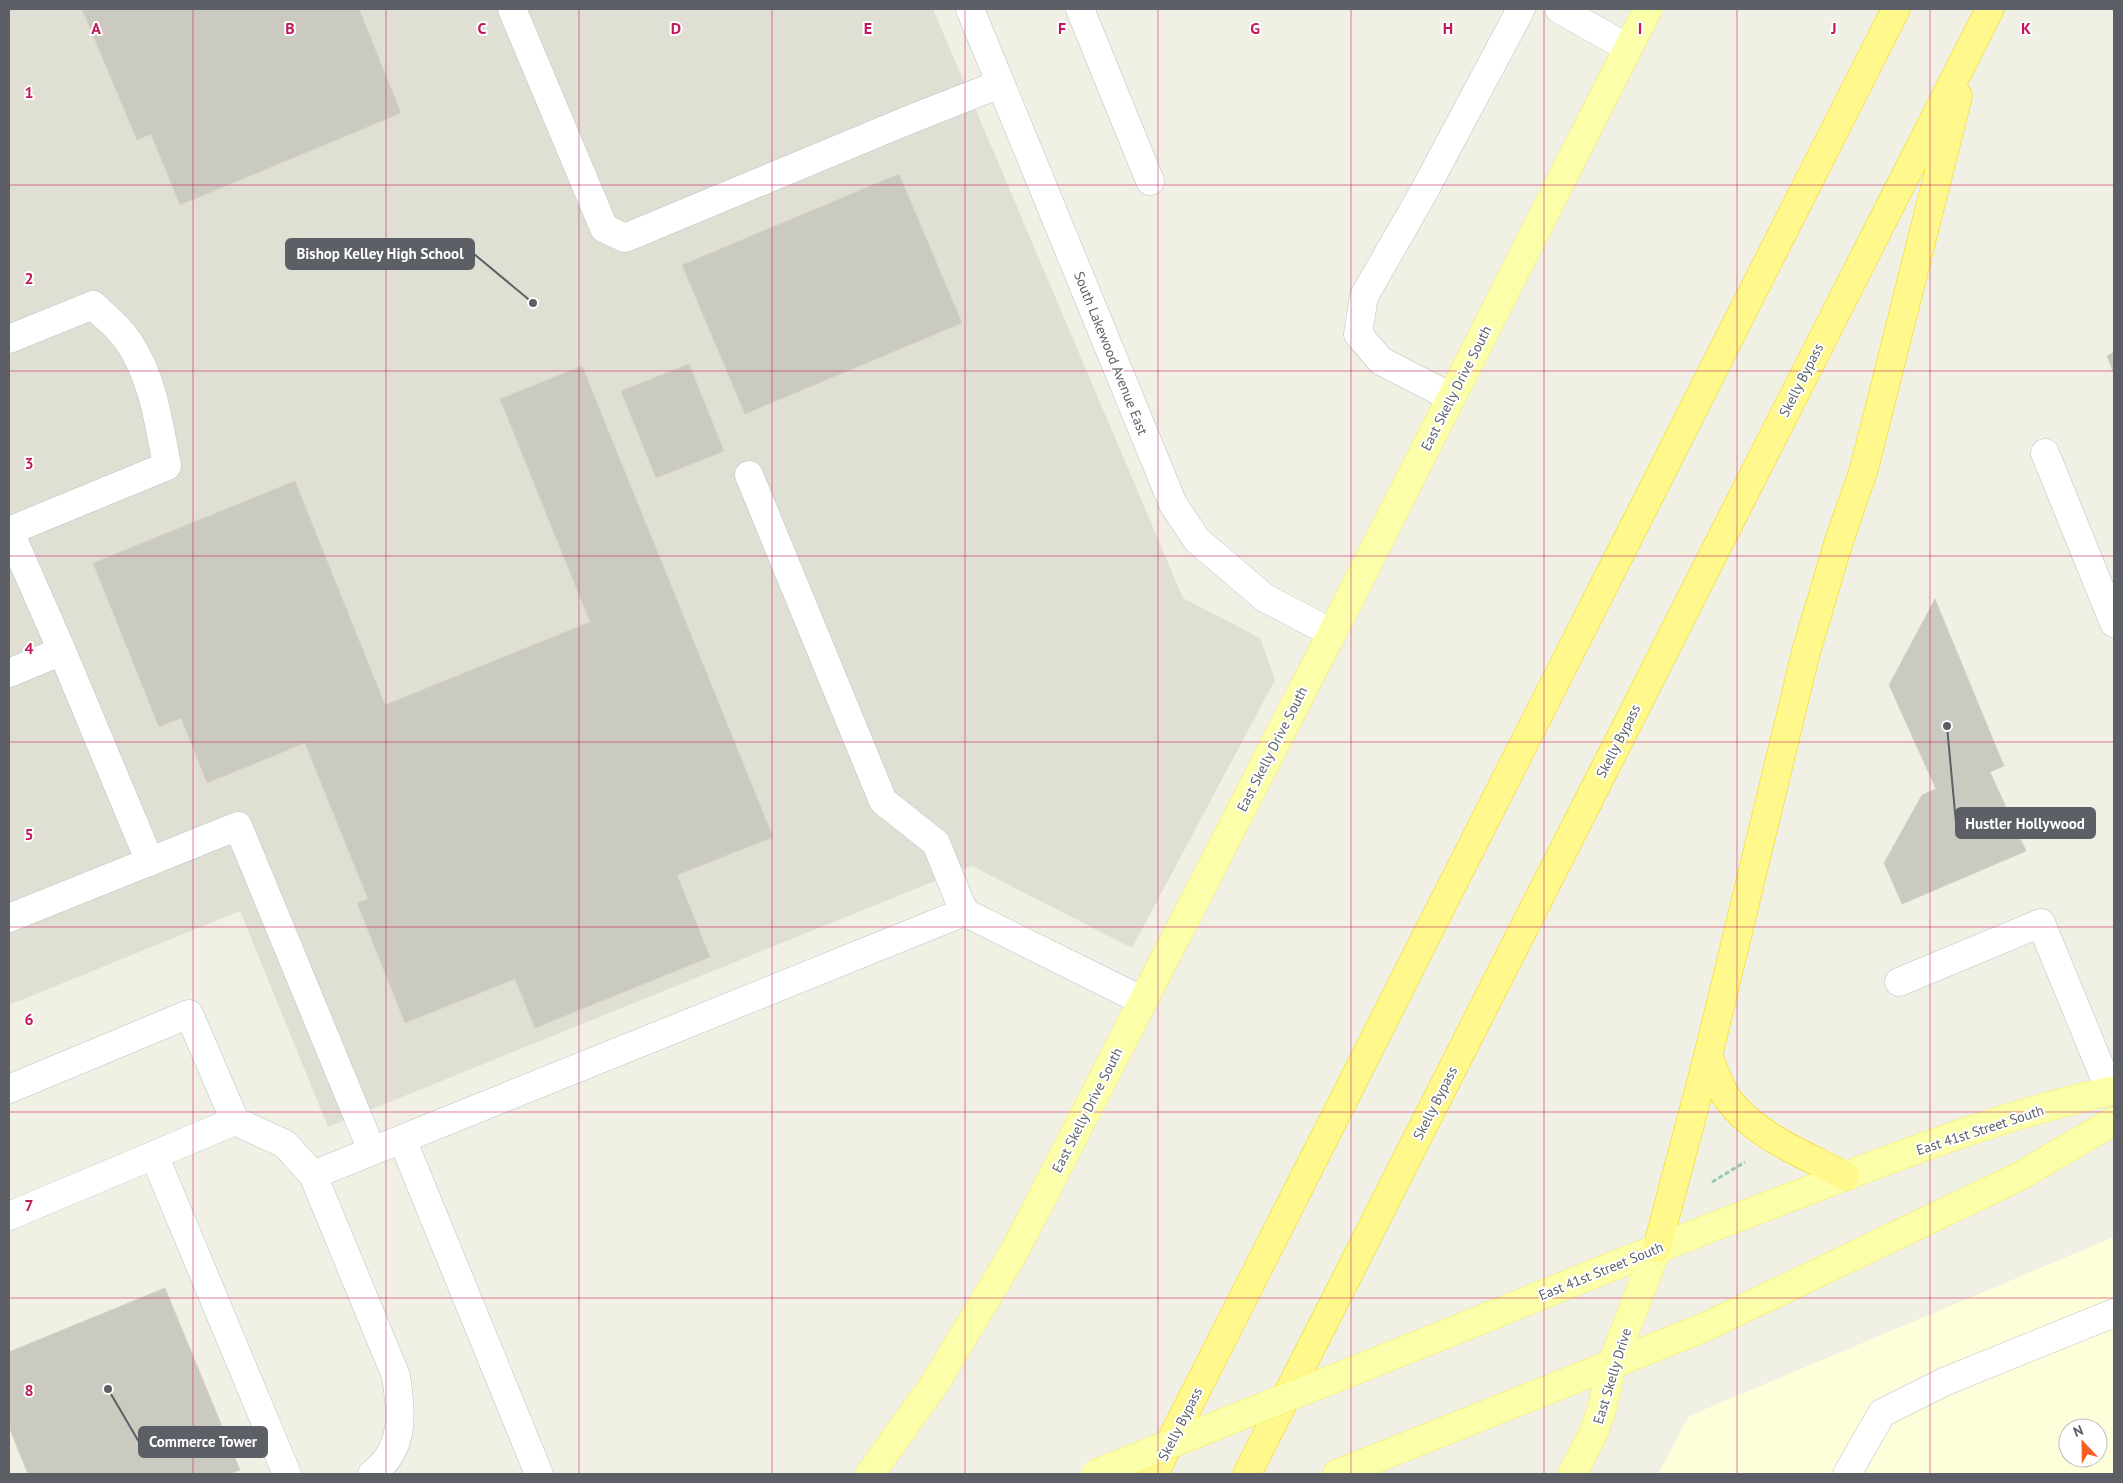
<svg xmlns="http://www.w3.org/2000/svg" width="2123" height="1483" font-family="'PT Sans',sans-serif">
<rect width="100%" height="100%" fill="#f0f0e4"/>
<path fill="#fffeda" fill-rule="evenodd" d="M2114,1237V1474H1658L1689,1416ZM2068,1428H2098V1458H2068Z"/>
<path fill="#e0dfd3" d="M9,9H933L1183,598L1260,638L1275,680L1132,948L972,866L328,1127L240,911L9,1005Z"/>
<path fill="#cbcac1" stroke="#d5d3c2" d="M82,9H359L401,113L180,205L151,134L137,140Z
M899,174L962,323L745,414L682,265Z
M2114,352V374L2107,356Z
M689,364L724,451L656,478L621,391Z
M582,366L773,837L677,875L710,957L535,1028L515,979L405,1023L357,903L368,899L305,743L207,783L181,718L159,727L93,563L295,481L385,705L590,622L500,399Z
M1935,599L2004,766L1990,772L2026,851L1902,904L1884,863L1922,795L1936,789L1889,685Z
M165,1288L240,1470L230,1474H28L9,1427V1352Z"/>
<g fill="none" stroke-linecap="round" stroke-linejoin="round">
<g stroke="#bec0c6" stroke-width="29">
<path id="minor" d="M512,9L604,228L625,238L911,119L1000,84
M970,9L1173,504L1197,540L1265,598L1332,633
M1080,9L1150,181
M1559,9L1628,48
M9,339L93,305C104,316 119,327 128,341C153,377 159,424 167,466L9,531
M1451,397L1381,361L1358,334L1364,296L1422,195L1521,9
M2045,453L2114,623
M749,475L883,801L936,843L964,912
M9,530L62,651L150,862
M9,673L62,651
M9,918L238,826L372,1151
M1899,982L2041,923L2110,1091
M9,1089L189,1014L235,1121L285,1144L313,1175L396,1376C402,1414 405,1449 372,1474
M402,1139L539,1474
M154,1155L287,1474
M313,1175L964,912L1143,1001
M9,1216L235,1121
M1847,1474L1882,1413L1946,1381L2114,1313"/>
</g>
<g stroke="#fced52" stroke-width="29">
<path id="major" d="M1493,1315C1594,1273 1696,1233 1799,1194C1902,1154 2006,1114 2114,1090
M870,1474L935,1383L1014,1252L1332,633L1648,9
M1337,1474L1703,1328L2018,1177L2114,1121
M1572,1474L1593,1434L1601,1412L1612,1364L1657,1248"/>
</g>
<g stroke="#f4d800" stroke-width="29">
<path id="highway" d="M1708,1056C1714,1069 1719,1086 1727,1098C1756,1137 1804,1154 1845,1176
M1657,1248L1708,1056L1806,652L1839,541L1864,469L1958,96
M1154,1474L1896,9
M1247,1474L1990,9"/>
</g>
<path stroke="#97cab0" stroke-width="3" stroke-dasharray="5 2.5" stroke-linecap="butt" d="M1712,1182L1745,1162"/>
<use href="#minor" stroke="#fff" stroke-width="28"/>
<use href="#major" stroke="#fcffaa" stroke-width="28"/>
<use href="#highway" stroke="#fff88c" stroke-width="28"/>
<g stroke="#fced52" stroke-width="29" stroke-linecap="butt">
<path id="major-bridge" d="M1095,1474L1493,1315"/>
</g>
<use href="#major-bridge" stroke="#fcffaa" stroke-width="28"/>
</g>
<path fill="none" stroke="#c2185b" stroke-width="1" stroke-opacity="0.55" d="M193,9V1474M386,9V1474M579,9V1474M772,9V1474M965,9V1474M1158,9V1474M1351,9V1474M1544,9V1474M1737,9V1474M1930,9V1474M9,185H2114M9,371H2114M9,556H2114M9,742H2114M9,927H2114M9,1112H2114M9,1298H2114"/>
<g text-anchor="middle" dominant-baseline="central" stroke-width="4" stroke-linejoin="round" paint-order="stroke">
<g font-size="14" fill="#5c5f66" stroke="#fff">
<text transform="translate(1111 353) rotate(68)">South Lakewood Avenue East</text>
<text transform="translate(1801 380) rotate(-63)">Skelly Bypass</text>
<text transform="translate(1456 388) rotate(-63)">East Skelly Drive South</text>
<text transform="translate(1618 741) rotate(-63)">Skelly Bypass</text>
<text transform="translate(1272 749) rotate(-63)">East Skelly Drive South</text>
<text transform="translate(1435 1103) rotate(-63)">Skelly Bypass</text>
<text transform="translate(1087 1110) rotate(-63)">East Skelly Drive South</text>
<text transform="translate(1980 1130) rotate(-18)">East 41st Street South</text>
<text transform="translate(1601 1271) rotate(-22)">East 41st Street South</text>
<text transform="translate(1612 1376) rotate(-73)">East Skelly Drive</text>
<text transform="translate(1180 1424) rotate(-63)">Skelly Bypass</text>
</g>
</g>
<g font-size="16" text-anchor="middle" font-weight="bold" fill="#c2185b" stroke="#fff" stroke-width="4" stroke-linejoin="round" paint-order="stroke">
<text x="96" y="34">A</text>
<text x="290" y="34">B</text>
<text x="482" y="34">C</text>
<text x="676" y="34">D</text>
<text x="868" y="34">E</text>
<text x="1062" y="34">F</text>
<text x="1255" y="34">G</text>
<text x="1448" y="34">H</text>
<text x="1640" y="34">I</text>
<text x="1834" y="34">J</text>
<text x="2026" y="34">K</text>
<text x="29" y="98">1</text>
<text x="29" y="284">2</text>
<text x="29" y="469">3</text>
<text x="29" y="654">4</text>
<text x="29" y="840">5</text>
<text x="29" y="1025">6</text>
<text x="29" y="1211">7</text>
<text x="29" y="1396">8</text>
</g>
<path fill="none" stroke="#5c5f66" stroke-width="2" d="M533 303L474 254M1947 726L1956 823M108 1389L139 1442"/>
<g fill="#5c5f66" stroke="#fff" stroke-width="2">
<circle cx="533" cy="303" r="5"/>
<circle cx="1947" cy="726" r="5"/>
<circle cx="108" cy="1389" r="5"/>
</g>
<g fill="#5c5f66" stroke="#5c5f66" stroke-width="2">
<rect x="286" y="239" width="188" height="30" rx="5"/>
<rect x="1956" y="808" width="139" height="30" rx="5"/>
<rect x="139" y="1427" width="128" height="30" rx="5"/>
</g>
<g font-size="15" text-anchor="middle" font-weight="bold" fill="#fff">
<text x="380" y="259">Bishop Kelley High School</text>
<text x="2025" y="829">Hustler Hollywood</text>
<text x="203" y="1447">Commerce Tower</text>
</g>
<rect width="2123" height="1483" fill="none" stroke="#5c5f66" stroke-width="20"/>
<g transform="translate(2083 1443) rotate(338)"><circle r="24" fill="#ffffff" stroke="#bebfc2"/>
<path d="M0-4L9 19L0 12L-9 19Z" fill="#f65e24"/>
<text y="-8" font-size="14" font-weight="bold" text-anchor="middle" fill="#5c5f66">N</text>
</g>
</svg>
